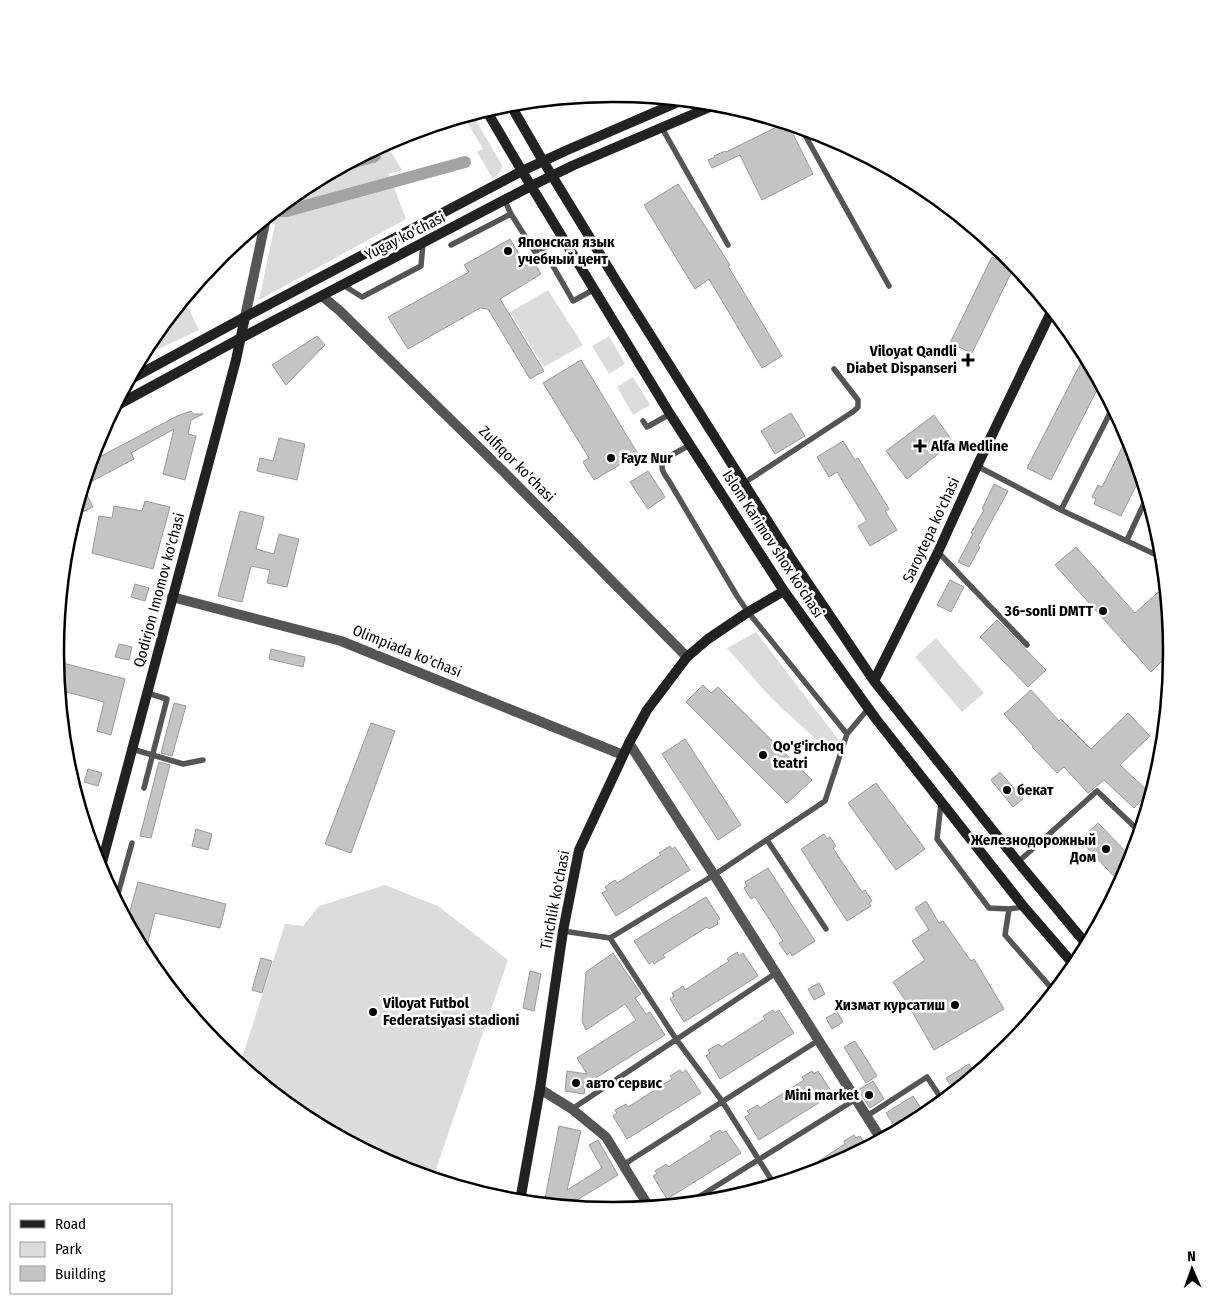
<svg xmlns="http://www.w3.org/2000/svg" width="1227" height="1304" font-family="'Fira Sans Condensed',sans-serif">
<rect width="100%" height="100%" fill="#fff"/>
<path fill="#dcdcdc" d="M472,114L502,165L501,172L493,179L477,152L483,149L464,117Z
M386,144L402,170L389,174L406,219L259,300L275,225L264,219L303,187Z
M548,290L583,345L544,367L510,312Z
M184,299L199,330L140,358L149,341Z
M609,336L625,364L609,374L592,346Z
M633,377L650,405L633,415L617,387Z
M756,632L838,739L832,754L772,699L727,648Z
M936,638L984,693L962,712L915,657Z
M385,885L438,906L508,960L433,1178L400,1168L303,1116L240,1064L285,924L303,926L319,906Z"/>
<path fill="#a3a3a3" d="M378,148L381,158L377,162L322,177Z"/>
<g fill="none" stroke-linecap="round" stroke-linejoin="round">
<path stroke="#a3a3a3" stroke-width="12" d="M279,211H287L465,162"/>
</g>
<path fill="#c4c4c4" stroke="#999" d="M785,123L788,124L813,174L762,200L740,155L712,168L708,160L715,157L714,156L725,151L726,152Z
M678,184L730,265L728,266L782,356L762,368L709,279L695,289L644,205Z
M510,239L526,266L534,262L541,274L500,299L544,371L530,379L488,309L480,308L408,349L388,317L469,272L464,265Z
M992,257L1014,267L972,353L950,343Z
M317,336L325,345L286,385L272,365Z
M1085,355L1100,384L1051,480L1027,468Z
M581,360L638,454L594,480L583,462L589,458L543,383Z
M191,411L193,414H203L191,420L188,434L196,436L185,480L163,474L174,429L131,453L134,459L83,486L90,462L177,416Z
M791,413L805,436L775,454L761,431Z
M934,415L953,442L907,479L886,451Z
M1128,436L1141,476L1121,516L1094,504L1096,499L1092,497L1098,485L1102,487Z
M279,438L305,444L297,480L257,471L260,458L273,461Z
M843,441L855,460L858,458L889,509L885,511L897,530L870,546L858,526L867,521L837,472L829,477L817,457Z
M648,471L665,497L648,509L630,482Z
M994,484L1008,491L978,546L980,547L969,567L958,562L973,534L971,533L984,510L982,509Z
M83,487L93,507L74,516Z
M145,501L170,507L153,569L92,553L99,516L112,518L114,506L142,511Z
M240,511L264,517L256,549L274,554L279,534L299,539L287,587L267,583L270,570L251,566L242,602L218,596Z
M1076,547L1135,613L1165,586L1172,651L1151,672L1055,565Z
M950,580L964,587L951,612L937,605Z
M135,584L149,588L145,601L131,597Z
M997,620L1046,670L1028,687L980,637Z
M119,644L132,647L129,660L115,657Z
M271,649L305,657L303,667L269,659Z
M63,663L125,679L111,735L97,731L104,702L59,690L58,680Z
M703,685L711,693L718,687L812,780L787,803L686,702Z
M1031,690L1059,721L1061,719L1091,749L1128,713L1150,736L1120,765L1149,792L1134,808L1104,780L1088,793L1064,767L1057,773L1032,747L1033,746L1004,714Z
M174,703L186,706L172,756L161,753Z
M371,723L395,731L351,853L325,844Z
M685,739L741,825L718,840L662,754Z
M159,762L170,765L151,838L140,836Z
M88,769L102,773L98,786L84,782Z
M1000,772L1023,799L1013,807L991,780Z
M876,783L925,849L896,870L848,803Z
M1098,823L1132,858L1129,866L1120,883L1080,840Z
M196,829L212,834L208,850L192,846Z
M824,834L827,839L830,837L836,846L833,848L862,892L865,890L872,901L869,903L871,906L847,921L801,849Z
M670,846L672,849L675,847L690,870L616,916L602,893L607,890L605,887L615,880L617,883L661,855L659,853Z
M768,868L815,941L792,956L790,952L787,955L779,943L783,941L755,897L751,899L744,888L747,886L745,882Z
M138,882L226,904L220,928L155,913L145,954L127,922Z
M706,897L720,919L717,921L718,924L709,929L707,927L663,955L665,957L654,964L653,961L649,964L634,941Z
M926,901L939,923L943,921L971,961L974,959L1004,1009L934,1050L907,1003L893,982L925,960L912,941L929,930L915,908Z
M737,952L739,956L743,953L758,976L684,1022L670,999L674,996L672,993L683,986L685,990L729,961L727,959Z
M613,953L641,994L635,998L646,1014L650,1012L665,1035L586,1084L584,1094L565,1091L567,1071L587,1074L577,1058L636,1020L625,1004L586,1030L582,1021L586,972Z
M261,958L272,961L262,993L252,990Z
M530,971L541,974L534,1011L523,1008Z
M819,983L825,994L814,1000L808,989Z
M773,1010L775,1013L779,1010L794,1033L720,1079L706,1056L710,1053L708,1050L719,1044L721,1047L765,1019L763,1016Z
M837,1012L843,1022L832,1029L826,1018Z
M855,1041L877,1076L866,1083L844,1047Z
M969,1064L975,1074L954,1091L946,1078Z
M680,1070L682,1073L686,1070L701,1093L627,1139L613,1116L617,1113L615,1110L626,1104L628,1107L672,1079L670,1076Z
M812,1071L814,1074L818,1071L833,1094L759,1140L745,1117L750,1114L747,1111L758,1105L760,1108L804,1080L802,1077Z
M873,1081L884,1099L870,1108L858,1090Z
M913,1096L925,1115L901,1128L900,1126L896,1128L886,1113Z
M559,1126L581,1131L567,1190L602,1168L589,1145L598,1140L618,1175L577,1200H561L560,1205L544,1204Z
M720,1130L722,1133L726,1131L741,1153L667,1199L653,1176L657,1174L655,1171L666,1164L668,1167L712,1139L710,1136Z
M854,1135L856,1138L860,1136L867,1147L827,1168L801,1176L800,1173L845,1144L844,1141Z"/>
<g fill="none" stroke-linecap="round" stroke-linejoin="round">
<path stroke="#555" stroke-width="5.5" d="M662,128L728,245
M801,128L889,286
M505,201L511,214L535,252L542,247L573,301L595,289
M451,245L511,214
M343,285L362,297L421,266L423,243
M643,421L647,427L670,414
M977,466L1061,510L1163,558
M744,483L854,411L858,407V400L834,369
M1061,510L1113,407
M1127,540L1147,497
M938,552L1027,645
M847,734L868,709
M132,749L183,764L203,760
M144,788L167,699L147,693
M941,803L937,839L989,908L1009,909L1024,907
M767,840L826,929
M1018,862L1097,791L1140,832
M116,901L132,843
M1009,909L1005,935L1054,991
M563,931L610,938L676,1039L722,1101L774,1184
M610,938L714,875L825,801L847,734L748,612L737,596L669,481C666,477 662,471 662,467C662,458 683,449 690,445
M572,1109L776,973
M867,1116L927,1077L943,1101
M623,1165L819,1040
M689,1203L856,1099"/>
<path stroke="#555" stroke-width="10" d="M322,296L340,311L505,473L687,657
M245,317L266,218
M172,597L341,641L623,755
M629,743L714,875L881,1139
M540,1089L572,1109L606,1137L649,1207"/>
<path stroke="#222" stroke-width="10" d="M510,104L543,161L617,282L791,558L874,681L1018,862L1087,945
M486,110L522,171L670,414L784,591L876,719L1024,907L1075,966
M129,380L245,317L522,171L565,151L683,100
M114,407L241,338L531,186L574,165L717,104
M874,681L938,552L977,466L1052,310
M100,870L236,360L245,317
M520,1201L540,1089L563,931L579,850L629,743L647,710L687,657L708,639L748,612L784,591"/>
</g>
<g fill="#000" stroke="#fff" stroke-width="2">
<circle cx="508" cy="251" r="5"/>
<path d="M965.5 352.5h5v5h5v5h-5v5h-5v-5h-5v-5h5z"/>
<path d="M917.5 438.5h5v5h5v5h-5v5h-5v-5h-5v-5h5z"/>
<circle cx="611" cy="458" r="5"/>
<circle cx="1103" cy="611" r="5"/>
<circle cx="763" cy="755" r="5"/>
<circle cx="1007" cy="790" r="5"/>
<circle cx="1106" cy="849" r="5"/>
<circle cx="955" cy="1005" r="5"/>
<circle cx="373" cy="1012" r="5"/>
<circle cx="576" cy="1083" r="5"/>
<circle cx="869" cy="1095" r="5"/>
</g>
<g text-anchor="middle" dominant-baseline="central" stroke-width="5" stroke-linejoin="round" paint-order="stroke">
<g font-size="15" fill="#000" stroke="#fff">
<text transform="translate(405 236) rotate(-27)">Yugay ko'chasi</text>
<text transform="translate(517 464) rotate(45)">Zulfiqor ko'chasi</text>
<text transform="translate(931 530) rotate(-65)">Saroytepa ko'chasi</text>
<text transform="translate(773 544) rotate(57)">Islom Karimov shox ko'chasi</text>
<text transform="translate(159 590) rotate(-75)">Qodirjon Imomov ko'chasi</text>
<text transform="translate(407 651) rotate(22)">Olimpiada ko'chasi</text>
<text transform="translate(555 900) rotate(-79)">Tinchlik ko'chasi</text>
</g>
<g font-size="15" font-weight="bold" fill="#000" stroke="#fff" text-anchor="start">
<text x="518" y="242">Японская язык<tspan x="518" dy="17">учебный цент</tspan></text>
<text x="957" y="351" text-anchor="end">Viloyat Qandli<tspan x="957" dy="17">Diabet Dispanseri</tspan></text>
<text x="931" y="446">Alfa Medline</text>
<text x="621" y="458">Fayz Nur</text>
<text x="1093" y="611" text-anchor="end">36-sonli DMTT</text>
<text x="773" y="746">Qo'g'irchoq<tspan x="773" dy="17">teatri</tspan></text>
<text x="1017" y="790">бекат</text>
<text x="1096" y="840" text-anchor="end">Железнодорожный<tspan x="1096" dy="17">Дом</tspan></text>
<text x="383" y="1003">Viloyat Futbol<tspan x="383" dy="17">Federatsiyasi stadioni</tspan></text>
<text x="945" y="1005" text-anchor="end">Хизмат курсатиш</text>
<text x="586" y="1083">авто сервис</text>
<text x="859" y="1095" text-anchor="end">Mini market</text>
</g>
</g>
<path d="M0 0H1227V1304H0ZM613 102H614A549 549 0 0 1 1163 651V653A549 549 0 0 1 614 1202H613A549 549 0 0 1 64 653V651A549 549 0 0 1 613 102Z" fill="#fff" fill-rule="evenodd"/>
<path fill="none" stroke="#000" stroke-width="2.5" d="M613 102H614A549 549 0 0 1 1163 651V653A549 549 0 0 1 614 1202H613A549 549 0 0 1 64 653V651A549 549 0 0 1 613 102Z"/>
<rect x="10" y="1204" width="162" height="90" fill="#ffffff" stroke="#999999"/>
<rect x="20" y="1220" width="25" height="8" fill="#222222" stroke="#999999"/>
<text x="55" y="1229" font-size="15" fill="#000000">Road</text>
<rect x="20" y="1242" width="25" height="15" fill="#dcdcdc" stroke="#999999"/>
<text x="55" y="1254" font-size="15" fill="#000000">Park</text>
<rect x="20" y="1266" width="25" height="15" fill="#c4c4c4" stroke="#999999"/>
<text x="55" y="1279" font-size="15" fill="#000000">Building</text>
<g transform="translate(1192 1269) rotate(358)" stroke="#ffffff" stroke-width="4" paint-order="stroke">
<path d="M0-4L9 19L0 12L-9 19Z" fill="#000000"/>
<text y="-8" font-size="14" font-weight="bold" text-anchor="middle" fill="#000000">N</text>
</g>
</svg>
